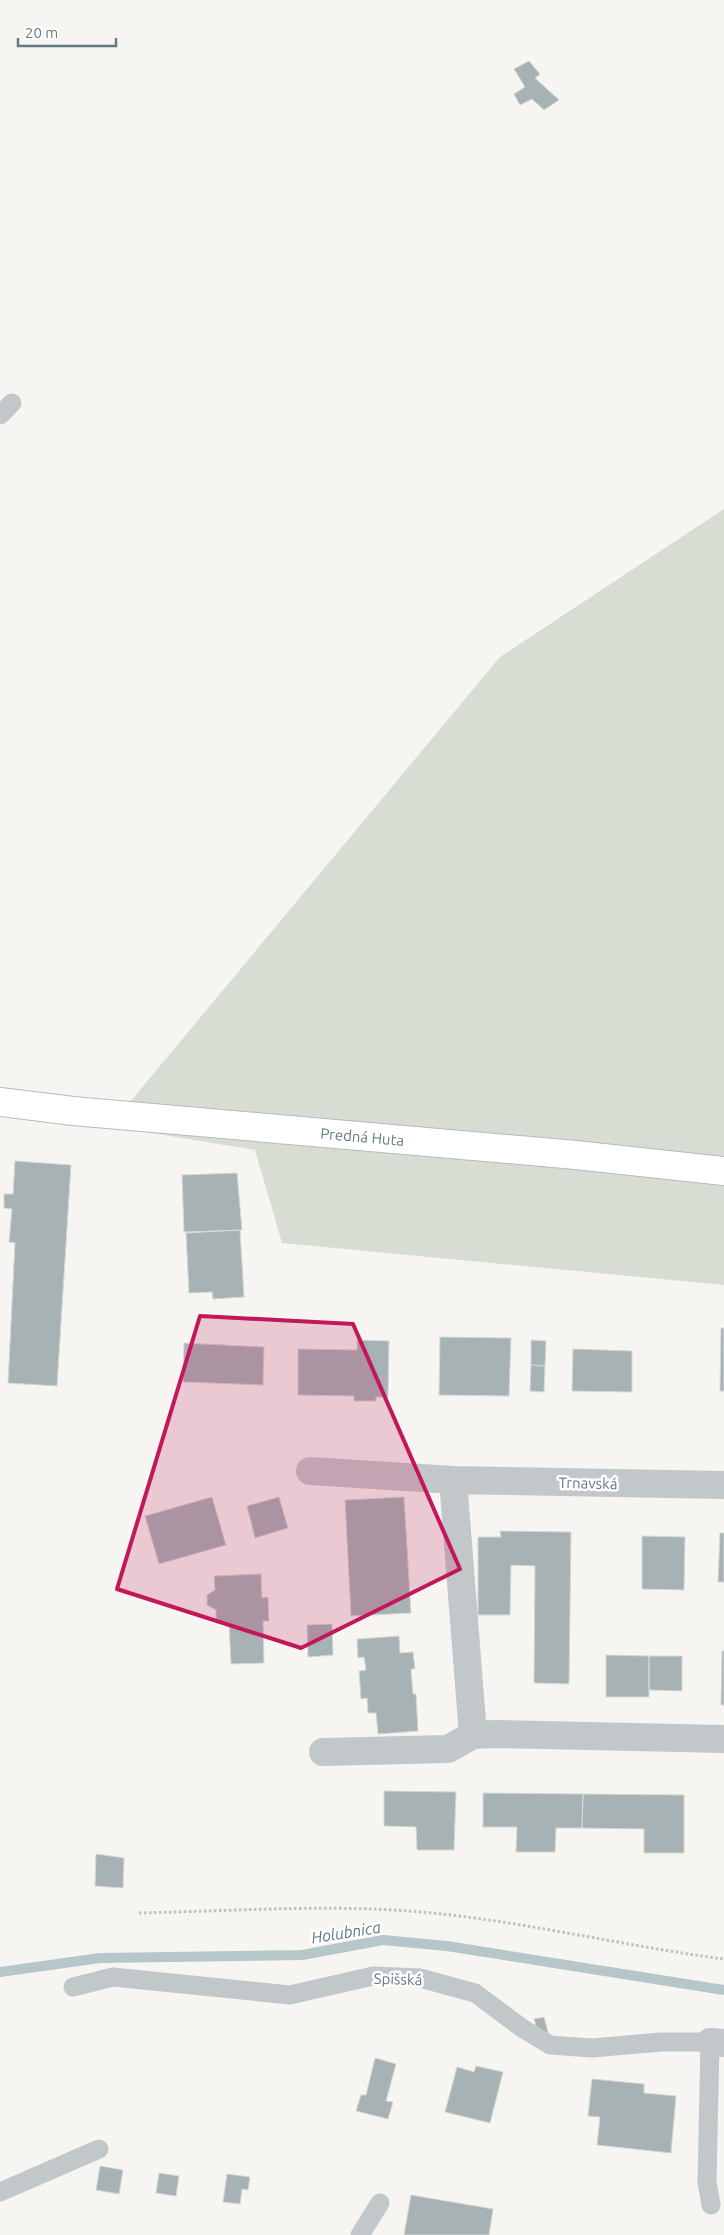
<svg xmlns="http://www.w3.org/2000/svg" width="724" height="2235" font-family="Ubuntu,sans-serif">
<rect width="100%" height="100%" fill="#f6f5f1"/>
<path fill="#d7ddd2" d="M724,509V1285L282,1243L255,1150L110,1126L500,657Z"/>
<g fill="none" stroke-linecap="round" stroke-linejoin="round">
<path stroke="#b7c6c8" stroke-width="10" d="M0,1972L100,1958L302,1955L383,1940L447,1946L724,1990"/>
</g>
<path fill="#a7b2b5" stroke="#d7d6d4" d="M529,61L540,74L535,78L559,100L544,110L532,99L520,105L514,94L525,87L514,69Z
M15,1161L71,1165L57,1386L8,1383L15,1243L9,1242L12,1209L4,1208V1194H13Z
M237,1173L242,1230L184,1232L182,1175Z
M240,1230L244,1297L213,1299L212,1292L189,1293L186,1233Z
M721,1328H724V1391H720Z
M440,1337L511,1338L509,1396L439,1395Z
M357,1340L389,1341L388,1397H376V1401H354V1396L298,1395V1349L357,1350Z
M531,1340L546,1341L545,1366L531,1365Z
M184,1343L264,1347L263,1385L183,1382Z
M573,1349L632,1351V1392L572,1391Z
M531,1365L545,1366L544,1392L530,1391Z
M212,1497L226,1545L159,1564L145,1516Z
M279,1497L288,1528L255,1538L247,1506Z
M404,1497L411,1613L351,1616L345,1500Z
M500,1531L571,1532L569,1684L534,1683L535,1566L511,1565L510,1615H478V1537H501Z
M720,1533H724V1582H718Z
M642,1536L685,1537L684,1590L642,1589Z
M261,1574L262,1598L268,1597L269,1621H263L264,1663L231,1664L229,1623H216V1610L207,1605V1595L215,1590L214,1576Z
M332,1624L333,1655L308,1657L307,1625Z
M399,1636L400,1653L413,1652L415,1669H411L413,1694H416L418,1731L378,1734L376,1713H368L367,1698L361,1699L359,1671L366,1670L364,1657L358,1658L357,1639Z
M722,1651H724V1705H721Z
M606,1655L649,1656V1697H606Z
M649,1656H682V1691L649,1690Z
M384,1791L456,1792L454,1850H417L416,1827L384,1826Z
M483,1793L583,1794L582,1828H556L555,1852H516L517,1827H483Z
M583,1794L684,1795V1853H644V1829L582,1828Z
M96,1854L124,1858L123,1888L95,1886Z
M544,2017L549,2036L540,2039L534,2019Z
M375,2058L396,2064L386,2101L393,2102L388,2119L356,2111L361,2095H366Z
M476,2066L503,2072L490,2123L445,2112L457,2067L474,2072Z
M592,2079L644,2084V2093L676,2096L671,2153L597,2145L600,2117L588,2116Z
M100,2166L123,2170L119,2194L96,2190Z
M159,2173L179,2176L176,2196L156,2193Z
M227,2174L250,2177L248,2190L242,2189L240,2204L223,2202Z
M411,2195L493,2209L489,2235H404Z"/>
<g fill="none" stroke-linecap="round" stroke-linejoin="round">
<g stroke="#b4bbbe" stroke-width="30">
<g id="secondary">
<path id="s1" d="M0,1102L73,1111L576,1155L724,1171"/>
</g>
</g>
<path stroke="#bec0c2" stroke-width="3" stroke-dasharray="2.5 2.5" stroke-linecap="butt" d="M139,1913C233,1911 328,1904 422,1912C523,1921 623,1946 724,1959"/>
<path stroke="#c2c7c9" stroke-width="19" d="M0,415L12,403
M73,1987L113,1977L290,1995L373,1976L420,1978L475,1993L522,2028L550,2045L592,2048L661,2042H710L707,2182L711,2205
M0,2192L99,2149
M360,2235L380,2203"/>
<path stroke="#c2c7c9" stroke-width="28" d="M310,1471L453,1480
M724,1485L453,1480L473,1735L496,1734L724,1739
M323,1752L448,1749L473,1735
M710,2042L724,2043"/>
<use href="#secondary" stroke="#fff" stroke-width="28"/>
</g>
<path fill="#c2185b" fill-opacity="0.2" stroke="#c2185b" stroke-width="4" stroke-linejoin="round" d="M200,1316L353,1324L460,1569L301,1648L117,1589Z"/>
<g text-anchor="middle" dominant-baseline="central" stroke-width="5" stroke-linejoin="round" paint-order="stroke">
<g font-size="15" fill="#637984" stroke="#fff">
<text stroke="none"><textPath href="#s1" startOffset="364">Predná Huta</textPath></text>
<text transform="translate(588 1483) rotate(1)">Trnavská</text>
<text transform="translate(398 1979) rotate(2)">Spišská</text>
</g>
<g font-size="16" font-style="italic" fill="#5f7b81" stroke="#fff">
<text transform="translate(346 1932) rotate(-9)">Holubnica</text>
</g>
</g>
<path d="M18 38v8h98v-8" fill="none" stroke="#637984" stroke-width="2.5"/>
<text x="25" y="38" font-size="15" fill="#637984" stroke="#ffffff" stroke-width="4" paint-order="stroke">20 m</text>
</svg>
